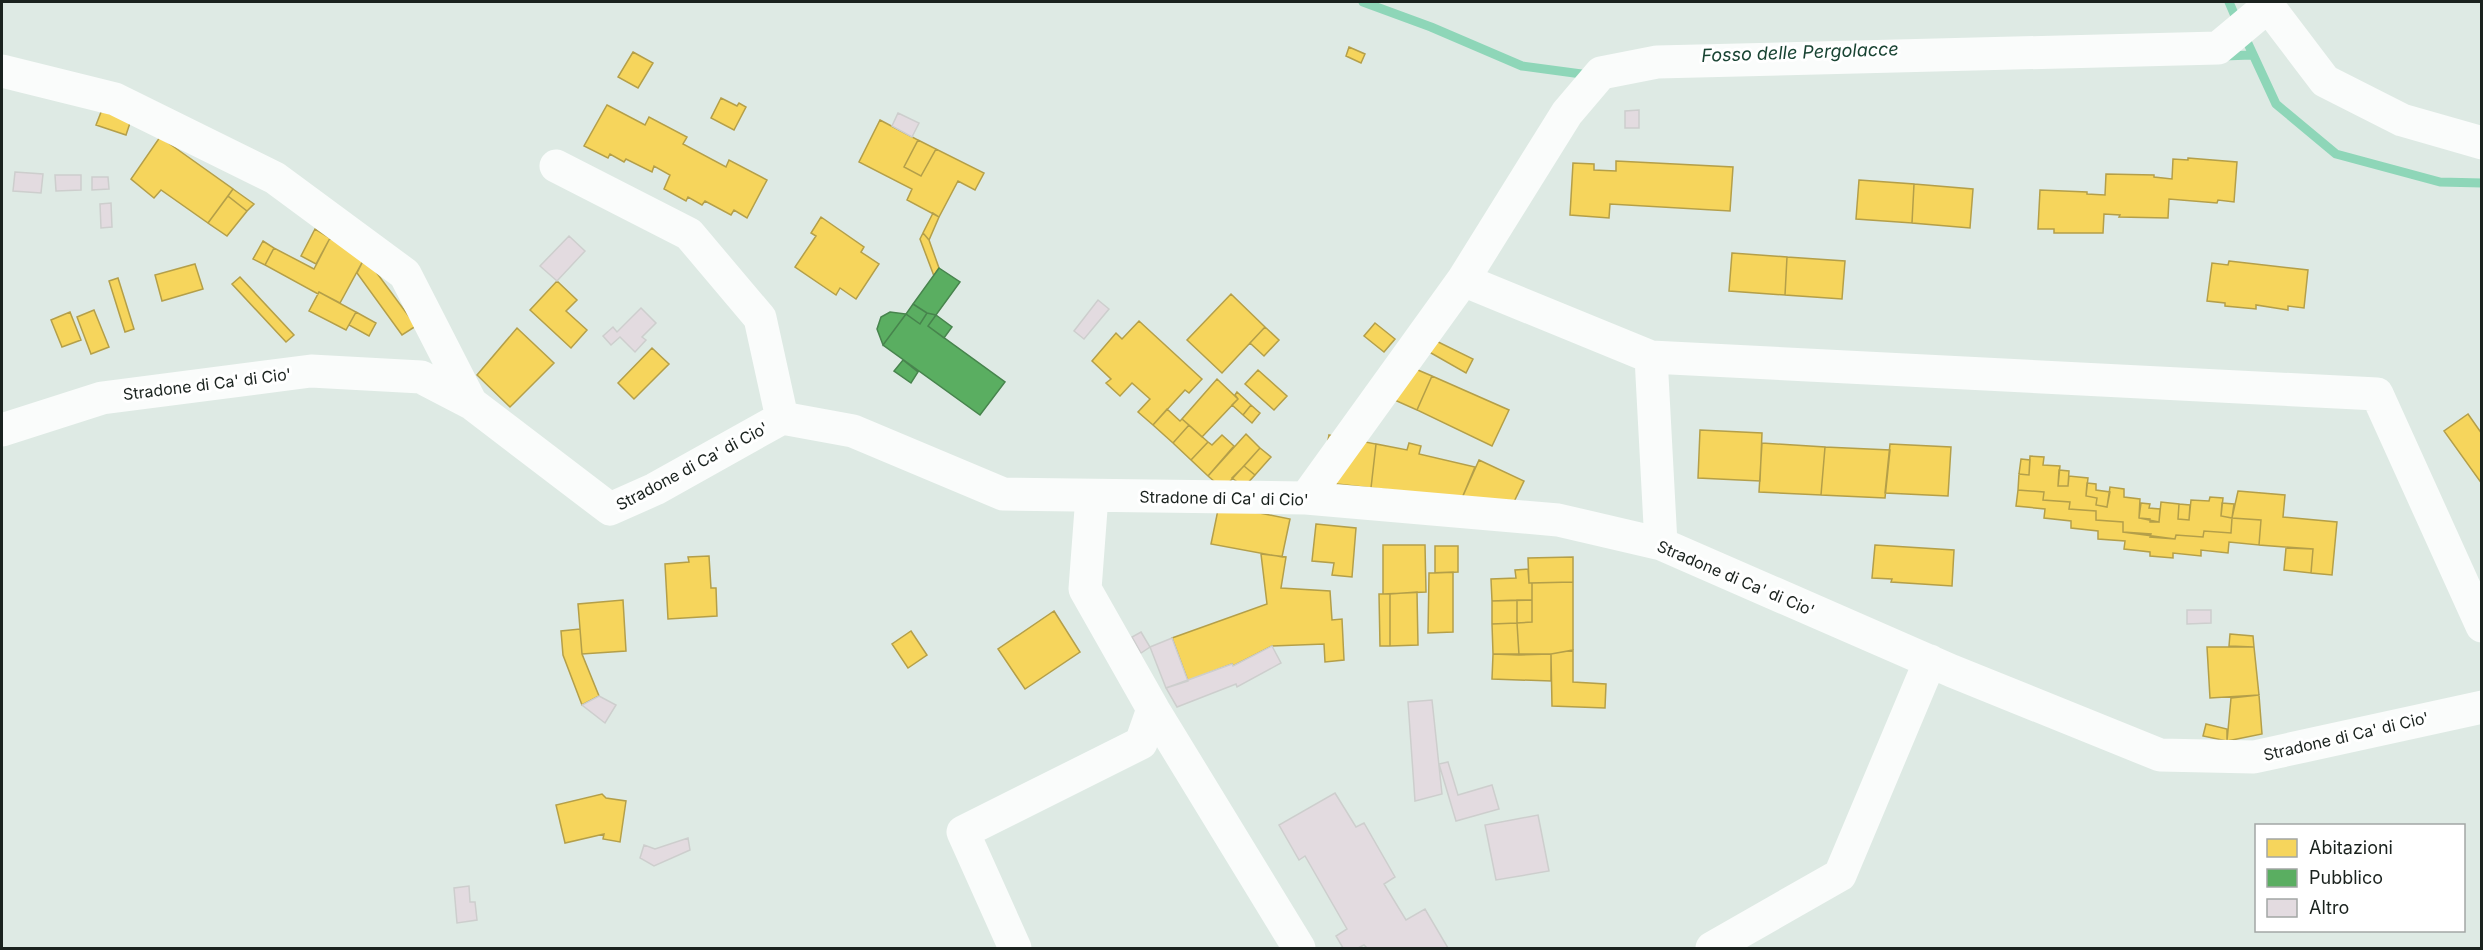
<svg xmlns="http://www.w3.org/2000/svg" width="2483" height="950" font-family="Inter,sans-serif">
<rect width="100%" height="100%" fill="#deeae4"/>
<path fill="#f6d55c" stroke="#b49f49" stroke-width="1.5" d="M1349,47L1365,54L1361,63L1346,56Z
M633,52L653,63L638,88L618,77Z
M721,98L737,106L739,103L746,107L734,130L711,118Z
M607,105L645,125L649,117L687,137L683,144L726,167L729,160L767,180L747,218L734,210L731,215L705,201L702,205L688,197L686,201L664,189L670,175L654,166L652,172L626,159L624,162L610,154L608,158L584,146Z
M103,107L132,117L126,135L96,125Z
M880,120L918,140L904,167L921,176L936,149L984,173L975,190L958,181L939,217L907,200L912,189L859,162Z
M160,137L233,189L208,223L161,190L154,198L131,179Z
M918,140L936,149L921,176L904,167Z
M2188,158L2237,162L2234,202L2218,200L2217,203L2169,199L2168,218L2119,217L2120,215L2104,214L2103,233H2054V229H2038L2040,190L2087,192V194L2105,195L2106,174L2154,175V177L2172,179L2173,159L2188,160Z
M1616,161L1733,167L1730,211L1610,204L1609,218L1570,215L1573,163L1594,164V170L1616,171Z
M1859,180L1914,184L1912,223L1856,219Z
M1914,184L1973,189L1970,228L1912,223Z
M233,189L254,204L247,211L228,196Z
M228,196L247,211L227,236L208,223Z
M933,213L939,217L929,240L923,233Z
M821,217L864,247L861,252L879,264L856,299L840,288L836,295L795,267L816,236L811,233Z
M315,229L330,238L316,264L301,256Z
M923,233L929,240L939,268L934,276L920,239Z
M330,238L365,257L340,303L319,292L318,294L265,265L274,248L314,269Z
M263,241L274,248L265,265L253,259Z
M1732,253L1787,257L1785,295L1729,291Z
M365,257L416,326L402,335L357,273Z
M1787,257L1845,261L1842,299L1785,295Z
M2229,261L2308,270L2304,308L2288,306V310L2256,305V309L2225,306V303L2207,301L2212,263L2228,265Z
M195,264L203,289L162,301L155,275Z
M240,277L294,335L286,342L232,284Z
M118,278L134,329L125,332L109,281Z
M557,281L577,300L566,311L587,330L571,348L530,310Z
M319,292L356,312L346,330L309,311Z
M1231,294L1265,327L1222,373L1187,340Z
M94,310L109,347L91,354L77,317Z
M70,312L81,340L62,347L51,320Z
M356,312L376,323L369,336L349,325Z
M1139,321L1202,379L1189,393L1185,390L1153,425L1138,412L1150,399L1132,383L1120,396L1106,383L1111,379L1092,361L1116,333L1122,339Z
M1375,323L1395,339L1384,352L1364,336Z
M1265,327L1279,340L1264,356L1250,343Z
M517,328L554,363L510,407L477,375Z
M1426,336L1473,359L1466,373L1417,345Z
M652,348L669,364L634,399L618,383Z
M1406,365L1432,376L1417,410L1381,394Z
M1258,370L1287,396L1274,410L1245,384Z
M1432,376L1509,410L1492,446L1417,410Z
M1217,379L1238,399L1202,437L1182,419Z
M1237,392L1251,405L1243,415L1232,405L1238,399L1235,395Z
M1251,405L1260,413L1252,423L1243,415Z
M1167,409L1180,421L1182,419L1189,425L1173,443L1153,425Z
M2468,414L2482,434V484L2444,431Z
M1189,425L1208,442L1191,460L1173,443Z
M1700,430L1762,433L1760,481L1698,478Z
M1246,434L1260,448L1223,489L1208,476Z
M1222,435L1234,446L1208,476L1191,460L1208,442L1212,445Z
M1329,435L1376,444L1371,488L1320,482Z
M1409,443L1421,446L1419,454L1475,467L1462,498L1371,488L1376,444L1407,450Z
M1762,443L1825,447L1821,495L1759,492Z
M1890,444L1951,447L1948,496L1885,493Z
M1825,447L1890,450L1885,498L1821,495Z
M1260,448L1271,457L1255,475L1244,466Z
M2030,456L2044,457L2043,465L2060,466L2058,486H2068L2069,476L2088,478L2086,496L2097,498L2096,505L2107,507L2110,487L2124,489V497L2140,499L2139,518L2150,519V522H2159L2161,502L2179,504L2178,519L2189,520L2191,500L2209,501L2210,497L2223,498L2221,516L2232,518L2231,533L2204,531L2203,537L2176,535L2175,539L2123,532V522L2096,520V511L2069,509L2070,502L2043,500L2044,492L2018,490L2019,474L2029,475Z
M2021,459L2030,460L2029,475L2019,474Z
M1479,460L1524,481L1511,508L1462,498Z
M1244,466L1255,475L1244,487L1232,478Z
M2059,470L2069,471L2068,486H2058Z
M2087,483L2096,484V490L2110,492L2107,507L2096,505L2097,498L2086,496Z
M2018,490L2044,492L2043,500L2070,502L2069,509L2096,511V520L2123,522V532L2151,534L2150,537L2175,539L2176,535L2203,537L2204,531L2231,533L2232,518L2261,520L2259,545L2229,542L2228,553L2201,550V556L2173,553V558L2150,556V552L2124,549L2125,541L2098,539V531L2071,528V521L2044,518L2045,509L2016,506Z
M2238,491L2285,495L2283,517L2337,522L2332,575L2311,573L2313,549L2259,545L2261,520L2232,518Z
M2141,503L2150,504L2149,508L2160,509L2159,522L2139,518Z
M2222,503L2234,504L2232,518L2221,516Z
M2179,504L2190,505L2189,520L2178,519Z
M1219,505L1290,519L1282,557L1211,544Z
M1316,524L1356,528L1352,577L1332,575L1334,563L1312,561Z
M1383,545H1425L1426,592L1383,594Z
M1875,545L1954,550L1952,586L1891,582L1892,579L1872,578Z
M1435,546H1458V572L1435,573Z
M2286,548L2313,549L2311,573L2284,570Z
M1261,554L1286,557L1281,588L1330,591L1332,620L1342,619L1344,660L1325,662L1324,644L1272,646L1233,666L1232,664L1188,681L1172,638L1267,604Z
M709,556L711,588H716L717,616L668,619L665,564L689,562L688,557Z
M1573,557V582L1529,583L1528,558Z
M1528,569L1529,583H1532V600L1492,601L1491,579L1516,578L1515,570Z
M1453,572V632L1428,633L1429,573Z
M1573,582V650L1551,654L1519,655L1517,623L1532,622V583Z
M1417,592L1418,645L1390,646V594Z
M1379,594H1390V646H1380Z
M623,600L626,651L582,654L578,604Z
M1517,600H1532V622L1517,623Z
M1517,600V623L1492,624V601Z
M1054,611L1080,652L1025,689L998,649Z
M1517,623L1519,655L1493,654L1492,624Z
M580,629L582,654L599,696L582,705L563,655L561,631Z
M911,631L927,655L908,668L892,644Z
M2230,634L2253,636L2254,647L2229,646Z
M2207,647H2254L2259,695L2210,698Z
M1573,650V682L1606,684L1605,708L1552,706L1551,654Z
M1493,654H1551V681L1492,679Z
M2259,695L2262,734L2227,741L2231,698Z
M2206,724L2227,729V741L2203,736Z
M602,794L606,798L626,801L620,842L603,839L604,834L565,843L556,805Z"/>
<path fill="#5aae61" stroke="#47844d" stroke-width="1.5" d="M939,268L960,282L936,315L927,313L913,304Z
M913,304L927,313L920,324L906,314Z
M890,312L906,314L883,345L877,329L881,317Z
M927,313L936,315L928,326L1005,382L980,415L883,345L906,314L920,324Z
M936,315L952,327L944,338L928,326Z
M903,360L918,372L911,383L894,371Z"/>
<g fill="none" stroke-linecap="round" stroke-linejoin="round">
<path stroke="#8ed6b8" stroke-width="9" d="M1363,2L1431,27L1522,66L1589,75
M2229,2L2238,23
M2244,35L2276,104L2336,154L2440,182L2482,183
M2224,56L2251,55"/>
</g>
<path fill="#e3dbe0" stroke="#cdcecd" stroke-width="1.5" d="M1639,110V128H1625V111Z
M898,113L919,123L912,137L892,126Z
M15,172L43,174L41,193L13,191Z
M55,175H81V190L56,191Z
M92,177H108L109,189L92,190Z
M111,203L112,227L101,228L100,204Z
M569,236L585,251L557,281L540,266Z
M1098,300L1109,309L1084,339L1074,331Z
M641,308L656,323L642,337L646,340L635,352L620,337L611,345L603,336L613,327L617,332Z
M2187,610H2211V623L2187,624Z
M1141,632L1150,647L1141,653L1132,637Z
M1172,638L1188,681L1166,688L1150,647Z
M1272,646L1281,663L1237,687L1236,684L1177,707L1166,688L1232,664L1233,666Z
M599,696L616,705L605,723L582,705Z
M1432,700L1442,794L1415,801L1408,702Z
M1448,762L1458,795L1492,785L1499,809L1456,821L1439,764Z
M1335,793L1356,827L1364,823L1395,877L1384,884L1406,920L1425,909L1448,948H1367L1364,945L1358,948H1343L1336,936L1347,929L1305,856L1299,860L1279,825Z
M1538,815L1549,871L1496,880L1485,825Z
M688,838L690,850L654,866L640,858L644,845L655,849Z
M469,886L470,902H475L477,920L457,923L454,888Z"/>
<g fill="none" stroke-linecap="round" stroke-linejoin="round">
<path stroke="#fafcfb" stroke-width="33" d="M2265,2L2325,81L2402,120L2482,143
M2,71L115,99L275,178L405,274L471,403
M556,166L689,234L760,318L782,418
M1463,280L1651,357L2377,394L2482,626
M1651,357L1661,544
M2,430L102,398L311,371L421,377L471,403L610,509L655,489L782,418L853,431L1003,494L1306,498L1558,520L1661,544L1952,671L2160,755L2254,757L2482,707
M1306,498L1463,280L1567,113L1601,73L1657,62L2218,48L2267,7
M1153,709L1299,948
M1015,948L963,832L1141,743L1153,709L1085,589L1092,496
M1712,948L1840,875L1930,661"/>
</g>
<g text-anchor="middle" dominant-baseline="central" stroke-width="6" stroke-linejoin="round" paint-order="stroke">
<g font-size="16" fill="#1a221e" stroke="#fff">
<text transform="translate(207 384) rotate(-7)">Stradone di Ca' di Cio'</text>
<text transform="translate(692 466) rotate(-28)">Stradone di Ca' di Cio'</text>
<text transform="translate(1224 498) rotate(1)">Stradone di Ca' di Cio'</text>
<text transform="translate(1736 578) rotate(23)">Stradone di Ca' di Cio'</text>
<text transform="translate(2346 736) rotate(-13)">Stradone di Ca' di Cio'</text>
</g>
<g font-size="18" font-style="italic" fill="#194433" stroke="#fff">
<text transform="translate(1800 52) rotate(-2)">Fosso delle Pergolacce</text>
</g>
</g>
<rect width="2483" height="950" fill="none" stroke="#1a221e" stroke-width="6"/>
<rect x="2255" y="824" width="210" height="108" fill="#ffffff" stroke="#a3a7a5" stroke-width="1.5"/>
<rect x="2267" y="839" width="30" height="18" fill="#f6d55c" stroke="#a3a7a5" stroke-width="1.5"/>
<text x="2309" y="854" font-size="18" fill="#1a221e">Abitazioni</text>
<rect x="2267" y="869" width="30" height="18" fill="#5aae61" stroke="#a3a7a5" stroke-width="1.5"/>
<text x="2309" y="884" font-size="18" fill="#1a221e">Pubblico</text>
<rect x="2267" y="899" width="30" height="18" fill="#e3dbe0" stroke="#a3a7a5" stroke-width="1.5"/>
<text x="2309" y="914" font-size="18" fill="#1a221e">Altro</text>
</svg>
